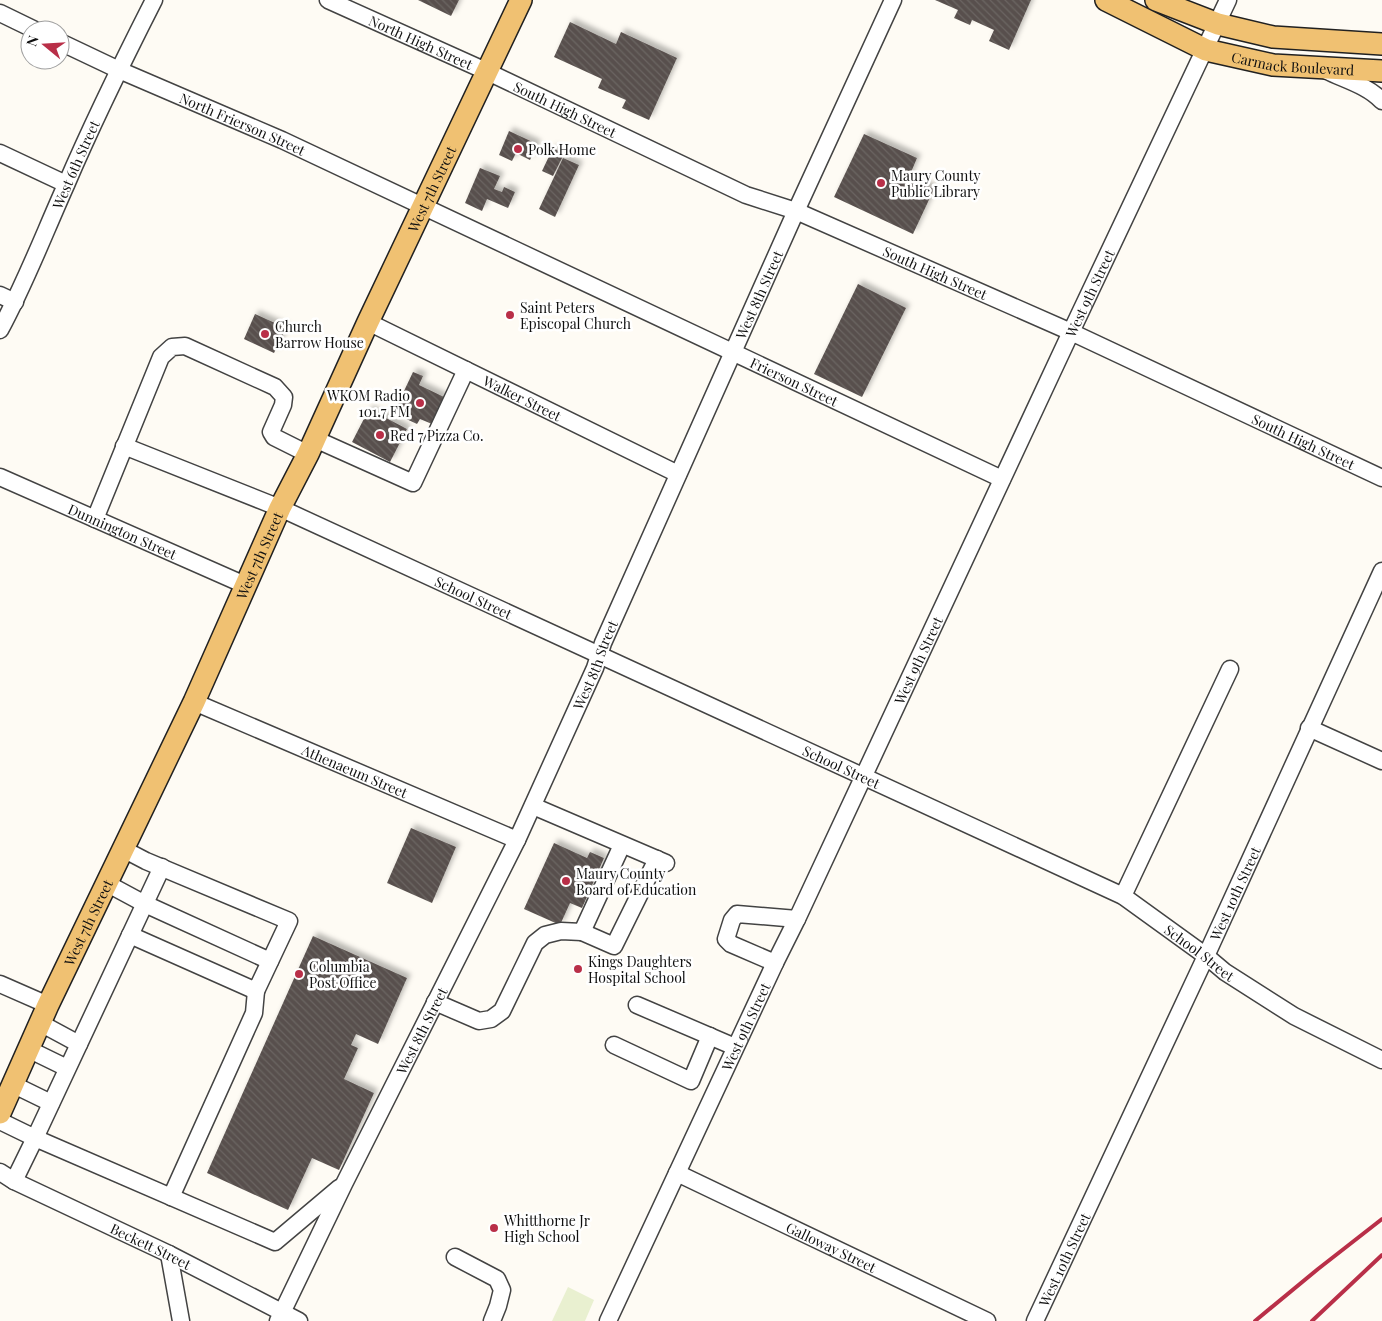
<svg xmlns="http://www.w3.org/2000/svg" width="1382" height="1321" font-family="'Playfair Display',serif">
<defs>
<pattern id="building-back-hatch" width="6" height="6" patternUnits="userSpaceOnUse" patternTransform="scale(1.25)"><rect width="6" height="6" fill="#58504d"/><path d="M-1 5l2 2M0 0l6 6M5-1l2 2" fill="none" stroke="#6b6562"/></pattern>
<filter id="shadow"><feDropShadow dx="4" dy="-4" stdDeviation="2.5" flood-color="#0004"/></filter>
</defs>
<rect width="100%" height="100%" fill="#fefbf4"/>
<path fill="#e9f0d0" d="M568,1287L594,1300L585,1321H552Z"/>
<path fill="url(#building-back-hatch)" filter="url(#shadow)" d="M418,0H459L451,16Z
M935,0H1031L1009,50L989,41L994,30L972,20L970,25L954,18L958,10Z
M570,22L616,44L621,32L677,58L649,120L622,108L626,100L598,88L602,79L554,57Z
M509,131L537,144L530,160L516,153L512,161L499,155Z
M864,134L917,158L909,177L934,189L913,234L834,197Z
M553,148L564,154L553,176L542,171Z
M563,158L579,165L555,217L539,209Z
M480,168L500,176L494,189L502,192L504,187L515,192L508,208L487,199L482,211L465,203Z
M858,284L906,308L862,397L814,374Z
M255,314L286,328L274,353L244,339Z
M413,372L423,376L419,385L444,397L432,424L420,419L417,424L402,417L404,414L395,410Z
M369,409L407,429L390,462L352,442Z
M411,828L456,847L432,903L387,883Z
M554,843L587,858L590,852L604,858L582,908L570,903L560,925L524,909Z
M313,936L407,978L378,1044L356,1034L351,1045L358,1048L344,1079L374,1093L339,1170L312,1158L288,1210L207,1173Z"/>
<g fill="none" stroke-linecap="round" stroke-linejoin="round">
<g stroke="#434343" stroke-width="19">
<g id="minor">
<path id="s1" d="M328,0L488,72L746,195L796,211L1071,332L1382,478"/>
<path d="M0,13L35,30"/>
<path id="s2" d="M60,42L119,70L282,140L1002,479"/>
<path d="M1327,71C1346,80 1368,86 1382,101"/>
<path d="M0,153L66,184"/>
<path d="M0,295L15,302"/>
<path id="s3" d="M368,322L678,474"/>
<path id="s4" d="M0,330C25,284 44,234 66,185C93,122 123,61 154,0"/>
<path d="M315,439L413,483L466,370"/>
<path id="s5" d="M124,446L280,508L1123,896L1206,956L1225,972L1294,1016L1382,1060"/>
<path id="s6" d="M0,477L245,585"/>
<path d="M95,519L161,357L172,347L185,346L275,387L284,397L283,405L271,432L274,437L308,454"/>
<path id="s7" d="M194,702L517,840"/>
<path d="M1309,728L1382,761"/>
<path d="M533,806L666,863"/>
<path d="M123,849L146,861L289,921L256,991L130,935"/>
<path d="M106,883L145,904L270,961"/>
<path d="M1123,896L1230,669"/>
<path d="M582,932L622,845"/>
<path d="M775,963L731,944L726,939L732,920L737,914L797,919"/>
<path d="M0,984L48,1005"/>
<path d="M435,1002L479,1021L491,1019L502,1011L535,943L545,935L561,931L582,932L614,946L657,859"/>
<path d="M637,1005L735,1047"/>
<path d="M40,1023L79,1044"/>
<path d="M614,1045L691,1081L710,1036"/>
<path d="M28,1049L67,1068"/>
<path d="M12,1084L51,1103"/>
<path d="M0,1121L35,1138L162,867"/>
<path id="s8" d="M0,1172L14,1181L169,1254L299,1321"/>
<path id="s9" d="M677,1173L987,1321"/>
<path d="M14,1181L35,1138L275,1242L339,1188"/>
<path d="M171,1197L254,1013L256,991"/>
<path d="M169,1254L181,1321"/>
<path d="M455,1257L497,1279L502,1290L498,1306L492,1321"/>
<path id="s10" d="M278,1321L344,1184L517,840L595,668L603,643L796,211L893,0"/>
<path id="s11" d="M608,1321L775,963L797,919L1071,332L1228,0"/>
<path id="s12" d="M1035,1321L1206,956L1382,571"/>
</g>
</g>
<g stroke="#212121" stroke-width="24">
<g id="major">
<path id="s13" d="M1106,0L1206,50L1273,65L1382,71"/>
<path d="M1156,0L1218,24L1273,37L1382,44"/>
<path id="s14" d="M0,1113L48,1005L194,702L280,508L308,454L368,322L521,0"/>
</g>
</g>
<use href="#minor" stroke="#fff" stroke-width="16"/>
<use href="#major" stroke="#f0c172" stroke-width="21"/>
<path stroke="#b92f48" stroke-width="4" d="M1255,1321L1318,1269L1382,1219
M1312,1321L1382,1255"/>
</g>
<g fill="#b92f48" stroke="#fff" stroke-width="2">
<circle cx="518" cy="149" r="5"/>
<circle cx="881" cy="183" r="5"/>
<circle cx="510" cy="315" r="5"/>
<circle cx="265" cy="334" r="5"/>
<circle cx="420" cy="403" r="5"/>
<circle cx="380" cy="435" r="5"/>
<circle cx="566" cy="881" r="5"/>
<circle cx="578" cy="969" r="5"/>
<circle cx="299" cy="974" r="5"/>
<circle cx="494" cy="1228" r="5"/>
</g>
<g text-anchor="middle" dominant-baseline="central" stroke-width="5" stroke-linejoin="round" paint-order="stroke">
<g font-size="14" fill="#101010" stroke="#fff">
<text stroke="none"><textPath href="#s1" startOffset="102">North High Street</textPath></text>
<text stroke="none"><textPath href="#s13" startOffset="200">Carmack Boulevard</textPath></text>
<text stroke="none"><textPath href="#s1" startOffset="261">South High Street</textPath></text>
<text stroke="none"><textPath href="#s2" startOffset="200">North Frierson Street</textPath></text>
<text stroke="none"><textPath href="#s4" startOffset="182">West 6th Street</textPath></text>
<text stroke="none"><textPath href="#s14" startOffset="1020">West 7th Street</textPath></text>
<text stroke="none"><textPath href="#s1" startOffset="666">South High Street</textPath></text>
<text stroke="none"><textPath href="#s11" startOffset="1135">West 9th Street</textPath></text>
<text stroke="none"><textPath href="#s10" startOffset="1134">West 8th Street</textPath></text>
<text stroke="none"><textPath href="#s2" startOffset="809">Frierson Street</textPath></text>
<text stroke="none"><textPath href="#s3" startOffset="172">Walker Street</textPath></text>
<text stroke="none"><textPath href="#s1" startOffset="1071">South High Street</textPath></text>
<text stroke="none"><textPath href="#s6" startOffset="134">Dunnington Street</textPath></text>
<text stroke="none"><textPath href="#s14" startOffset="615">West 7th Street</textPath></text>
<text stroke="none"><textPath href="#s5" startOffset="381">School Street</textPath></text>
<text stroke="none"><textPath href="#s11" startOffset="730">West 9th Street</textPath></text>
<text stroke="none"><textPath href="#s10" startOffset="729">West 8th Street</textPath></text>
<text stroke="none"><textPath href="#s5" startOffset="786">School Street</textPath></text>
<text stroke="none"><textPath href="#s7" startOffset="175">Athenaeum Street</textPath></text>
<text stroke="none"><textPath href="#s12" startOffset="472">West 10th Street</textPath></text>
<text stroke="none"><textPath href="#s14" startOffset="210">West 7th Street</textPath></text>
<text stroke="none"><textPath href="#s5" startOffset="1191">School Street</textPath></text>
<text stroke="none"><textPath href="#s11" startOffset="325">West 9th Street</textPath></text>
<text stroke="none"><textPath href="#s10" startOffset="324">West 8th Street</textPath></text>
<text stroke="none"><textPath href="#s8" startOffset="168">Beckett Street</textPath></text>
<text stroke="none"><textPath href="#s9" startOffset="171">Galloway Street</textPath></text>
<text stroke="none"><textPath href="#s12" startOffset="68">West 10th Street</textPath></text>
</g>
<g font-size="14" fill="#101010" stroke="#fff" text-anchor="start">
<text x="528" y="149">Polk Home</text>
<text x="891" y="175">Maury County<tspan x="891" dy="16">Public Library</tspan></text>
<text x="520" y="307">Saint Peters<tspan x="520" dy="16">Episcopal Church</tspan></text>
<text x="275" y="326">Church<tspan x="275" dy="16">Barrow House</tspan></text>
<text x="410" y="395" text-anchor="end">WKOM Radio<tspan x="410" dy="16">101.7 FM</tspan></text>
<text x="390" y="435">Red 7 Pizza Co.</text>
<text x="576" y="873">Maury County<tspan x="576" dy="16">Board of Education</tspan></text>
<text x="588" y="961">Kings Daughters<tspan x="588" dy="16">Hospital School</tspan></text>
<text x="309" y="966">Columbia<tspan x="309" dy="16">Post Office</tspan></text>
<text x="504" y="1220">Whitthorne Jr<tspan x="504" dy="16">High School</tspan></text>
</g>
</g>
<g transform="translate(45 45) rotate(288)"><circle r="24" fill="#ffffff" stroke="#9f9f9f"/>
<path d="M0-4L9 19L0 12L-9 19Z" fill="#b92f48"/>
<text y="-8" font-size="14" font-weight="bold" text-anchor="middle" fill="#101010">N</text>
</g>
</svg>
